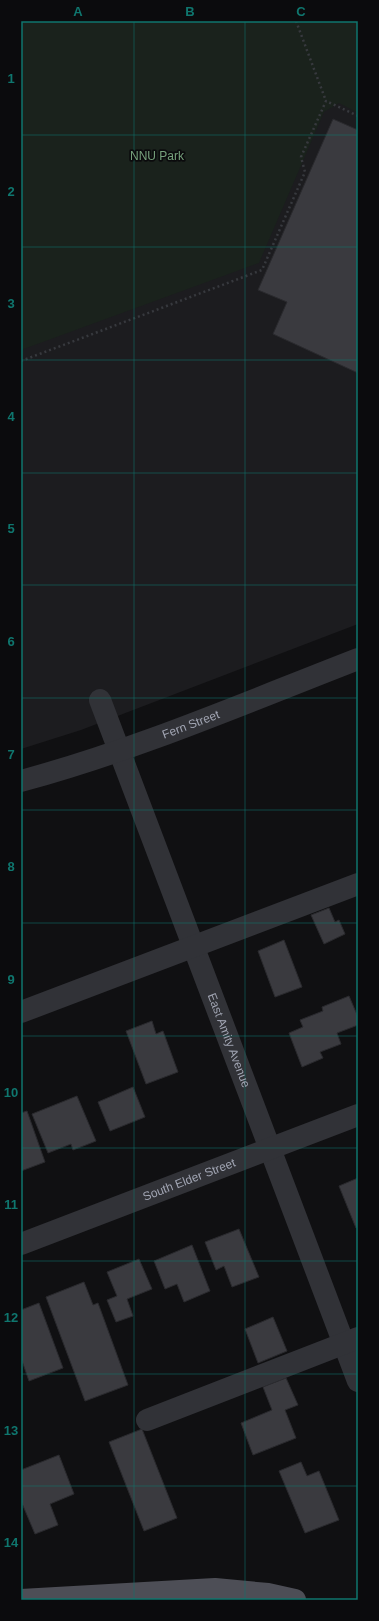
<svg xmlns="http://www.w3.org/2000/svg" width="379" height="1621" font-family="Helvetica,sans-serif">
<rect width="100%" height="100%" fill="#101012"/>
<path fill="#1c1c1f" d="M21,21H358V624L81,730L21,749Z"/>
<path fill="#1a221c" d="M21,21H358V113L339,103L324,112L259,263L21,350Z"/>
<path fill="#3a3a3f" stroke="#2a2a2e" d="M333,119L358,130V373L273,334L287,302L258,290Z
M329,908L335,922L339,920L345,934L324,944L311,915Z
M284,940L302,987L275,997L258,951Z
M349,996L358,1017V1025L337,1033L341,1044L320,1052L323,1058L302,1067L289,1033L303,1027L300,1020L323,1011L322,1007Z
M152,1021L156,1034L163,1031L178,1072L146,1084L126,1031Z
M133,1087L145,1117L110,1131L98,1102Z
M77,1096L96,1141L73,1150L71,1144L48,1153L32,1114Z
M27,1111L45,1162L21,1171V1113Z
M358,1178V1227L356,1228L339,1186Z
M239,1229L259,1277L232,1287L224,1266L216,1270L205,1242Z
M192,1245L210,1291L184,1302L177,1284L165,1289L154,1261Z
M139,1259L152,1289L127,1299L133,1316L116,1322L107,1300L117,1296L107,1272Z
M84,1282L93,1305L98,1303L128,1385L85,1401L46,1297Z
M39,1303L63,1368L29,1381L21,1358V1310Z
M273,1317L287,1351L258,1363L245,1329Z
M286,1378L298,1405L285,1410L296,1438L253,1455L241,1423L272,1410L263,1387Z
M142,1429L177,1518L144,1531L109,1442Z
M59,1455L74,1494L50,1504L58,1525L35,1534L21,1501V1470Z
M301,1462L307,1476L319,1471L339,1520L305,1533L279,1471Z"/>
<g fill="none" stroke-linecap="round" stroke-linejoin="round">
<path stroke="#37393e" stroke-width="2.5" stroke-dasharray="2 3" stroke-linecap="butt" d="M296,21L326,101
M21,361L262,270L305,172L301,157L326,101L358,116"/>
<g stroke="#313237" stroke-width="22">
<path id="s1" d="M100,700L358,1381"/>
<path id="s2" d="M21,781C136,750 247,702 358,659"/>
<path d="M21,1012L358,884"/>
<path id="s3" d="M21,1244L358,1115"/>
<path d="M147,1420L358,1338"/>
</g>
<path stroke="#4d4e56" stroke-width="22" d="M21,1600L215,1589L268,1594L295,1600"/>
</g>
<path fill="none" stroke="#0f766e" stroke-width="1" stroke-opacity="0.55" d="M134,21V1600M245,21V1600M21,135H358M21,247H358M21,360H358M21,473H358M21,585H358M21,698H358M21,810H358M21,923H358M21,1036H358M21,1148H358M21,1261H358M21,1374H358M21,1486H358"/>
<g text-anchor="middle" dominant-baseline="central" stroke-width="3.5" stroke-linejoin="round" paint-order="stroke">
<g font-size="12" fill="#76a07b" stroke="#0b0b0d">
<text x="157" y="156">NNU Park</text>
</g>
<g font-size="12" fill="#a1a5b3" stroke="#0b0b0d">
<text stroke="none"><textPath href="#s2" startOffset="179">Fern Street</textPath></text>
<text stroke="none"><textPath href="#s1" startOffset="364">East Amity Avenue</textPath></text>
<text stroke="none"><textPath href="#s3" startOffset="180">South Elder Street</textPath></text>
</g>
</g>
<rect width="379" height="1621" fill="none" stroke="#0b0b0d" stroke-width="44"/>
<rect x="22" y="22" width="335" height="1577" fill="none" stroke="#0f766e" stroke-width="1.5"/>
<g font-size="13" text-anchor="middle" font-weight="bold" fill="#0f766e">
<text x="78" y="16">A</text>
<text x="190" y="16">B</text>
<text x="301" y="16">C</text>
<text x="11" y="83">1</text>
<text x="11" y="196">2</text>
<text x="11" y="308">3</text>
<text x="11" y="421">4</text>
<text x="11" y="533">5</text>
<text x="11" y="646">6</text>
<text x="11" y="759">7</text>
<text x="11" y="871">8</text>
<text x="11" y="984">9</text>
<text x="11" y="1097">10</text>
<text x="11" y="1209">11</text>
<text x="11" y="1322">12</text>
<text x="11" y="1435">13</text>
<text x="11" y="1547">14</text>
</g>
</svg>
